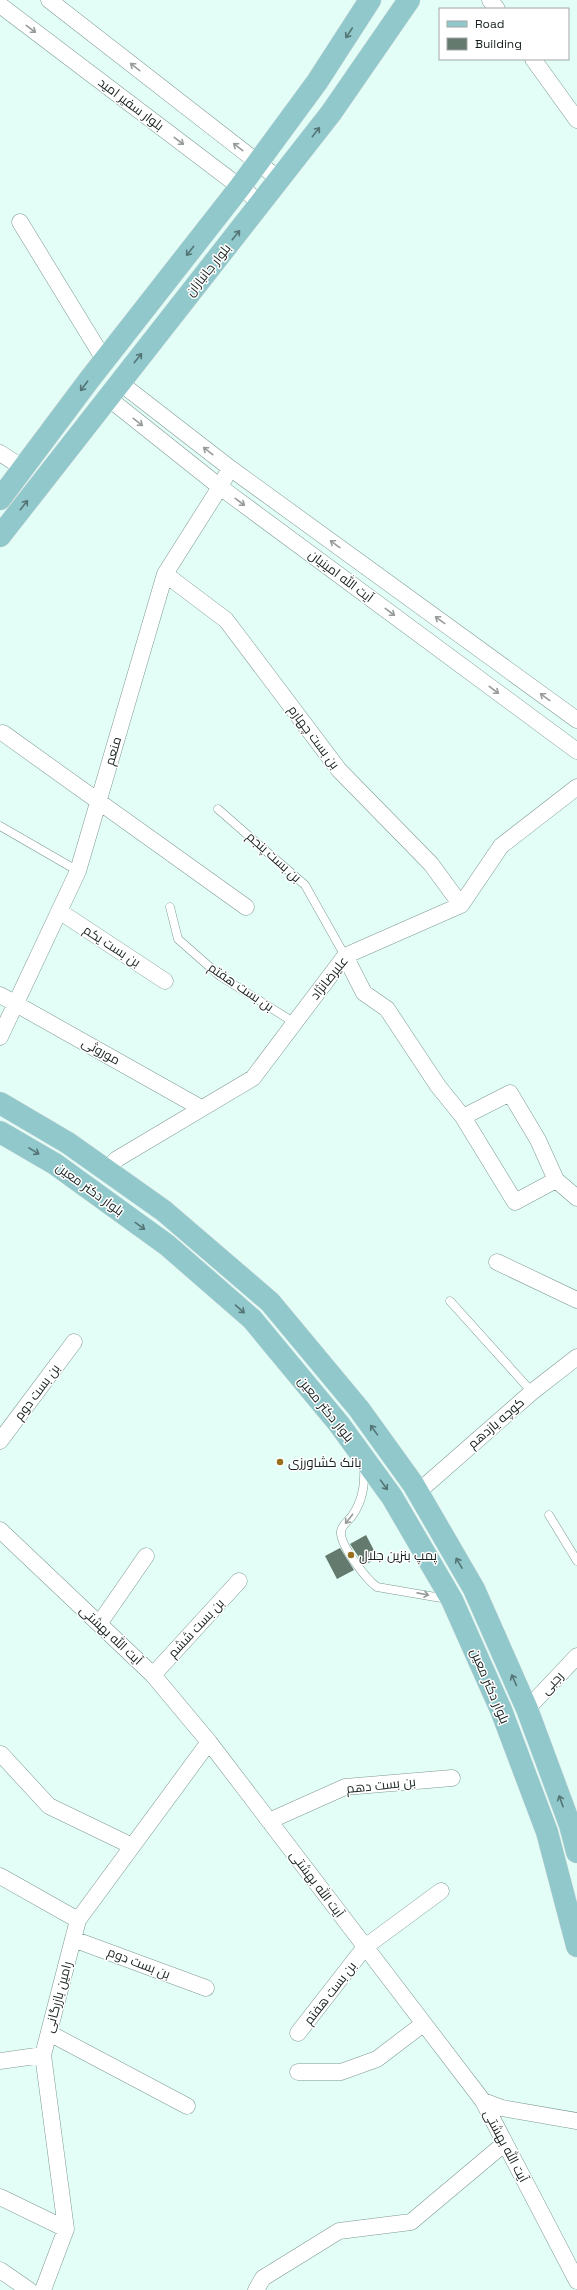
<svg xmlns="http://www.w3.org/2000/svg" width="577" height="2290" font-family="'Space Grotesk',Cairo,sans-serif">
<rect width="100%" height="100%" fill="#e2fef7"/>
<path fill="#657a6e" d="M366,1535L378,1558L364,1565L350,1544Z
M340,1548L354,1570L337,1579L325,1556Z"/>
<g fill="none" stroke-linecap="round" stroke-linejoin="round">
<g stroke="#7f9893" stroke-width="9">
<path id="service" d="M218,809L305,885L345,956
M0,826L78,871
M170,907L178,939L220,976L295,1023
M450,1301L532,1392
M364,1469C365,1485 362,1502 352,1516C349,1520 342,1525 341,1531C339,1544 366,1579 377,1587L447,1599
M549,1515L577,1561"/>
</g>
<g stroke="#7f9893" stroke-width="17">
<path id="minor" d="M49,0L279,179
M490,0L497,9
M0,5L261,203
M533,59L577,120
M20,222L105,361
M119,382L230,468L577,720
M107,397L220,487L577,751
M0,453L23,468
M165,574L226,620L339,770L431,864L461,905
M3,733L246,907
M59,911L165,981
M345,956L364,993L387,1009L438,1086L463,1117L515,1202L556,1180L538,1140L510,1093L463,1117
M0,995L201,1108
M0,1037L78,871L165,574L220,487L230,468
M107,1169L117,1159L253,1078L345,956L461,905L501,846L577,787
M556,1180L577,1198
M497,1262L577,1300
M0,1441L74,1342
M418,1492L532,1392L577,1357
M0,1530L153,1675L209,1742L483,2101L577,2281
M99,1624L146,1556
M153,1675L239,1581
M527,1709L577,1656
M1,1754L49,1806L132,1846
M269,1821L345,1787L452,1778
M0,1876L78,1920
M73,1939L206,1988
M49,2033L187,2106
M298,2033L365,1947L441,1891
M0,2061L43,2055
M298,2072H341L377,2059L423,2024
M483,2101L502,2108L577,2121
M0,2197L66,2229
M0,2270L29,2290
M43,2290L66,2229L43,2055L78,1920L209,1742
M256,2290L263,2278L339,2231L411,2222L505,2143"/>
</g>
<g stroke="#e3e4e4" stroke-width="23">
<path id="primary" d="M0,499L89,380L240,187L317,82L370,0
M0,536L331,113L409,0
M0,1103L68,1143L164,1211L270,1302L359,1409L413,1484L474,1589L527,1709L570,1825L577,1852
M0,1132L55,1164L167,1245L252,1319L339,1424L392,1497L452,1600L501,1710L547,1832L577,1946"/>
</g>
<use href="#service" stroke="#fff" stroke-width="8"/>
<use href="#minor" stroke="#fff" stroke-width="16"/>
<use href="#primary" stroke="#91c8cb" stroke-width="22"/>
</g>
<defs><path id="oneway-shaft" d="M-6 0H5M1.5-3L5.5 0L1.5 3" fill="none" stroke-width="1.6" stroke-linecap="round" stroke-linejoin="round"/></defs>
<g stroke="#979b9a">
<use href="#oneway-shaft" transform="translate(31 29) rotate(37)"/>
<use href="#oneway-shaft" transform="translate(135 67) rotate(-142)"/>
<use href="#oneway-shaft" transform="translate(179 141) rotate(37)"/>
<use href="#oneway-shaft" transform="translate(238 147) rotate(-142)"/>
<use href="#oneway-shaft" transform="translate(138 422) rotate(38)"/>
<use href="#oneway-shaft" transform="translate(208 451) rotate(-142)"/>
<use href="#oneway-shaft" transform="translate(240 502) rotate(37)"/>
<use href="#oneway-shaft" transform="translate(335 544) rotate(-144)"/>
<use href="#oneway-shaft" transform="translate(390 612) rotate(37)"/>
<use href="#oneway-shaft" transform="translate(440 620) rotate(-144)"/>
<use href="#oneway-shaft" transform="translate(494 690) rotate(37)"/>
<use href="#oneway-shaft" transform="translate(545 697) rotate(-144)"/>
<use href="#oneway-shaft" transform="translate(349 1519) rotate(128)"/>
<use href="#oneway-shaft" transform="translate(423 1594) rotate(11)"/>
</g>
<g stroke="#547475">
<use href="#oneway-shaft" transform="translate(349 33) rotate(123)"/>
<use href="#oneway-shaft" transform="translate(316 132) rotate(-52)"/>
<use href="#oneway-shaft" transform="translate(236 235) rotate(-51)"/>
<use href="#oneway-shaft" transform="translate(190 251) rotate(128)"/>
<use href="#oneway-shaft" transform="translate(138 358) rotate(-51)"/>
<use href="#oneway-shaft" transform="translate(84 386) rotate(127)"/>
<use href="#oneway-shaft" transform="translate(24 505) rotate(-52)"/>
<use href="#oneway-shaft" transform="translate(34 1151) rotate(31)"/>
<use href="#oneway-shaft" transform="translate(140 1226) rotate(36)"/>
<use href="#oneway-shaft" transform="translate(240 1309) rotate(41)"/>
<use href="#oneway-shaft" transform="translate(374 1430) rotate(-126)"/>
<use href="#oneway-shaft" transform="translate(384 1485) rotate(54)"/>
<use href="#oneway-shaft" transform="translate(459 1563) rotate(-120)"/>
<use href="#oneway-shaft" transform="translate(514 1680) rotate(-114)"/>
<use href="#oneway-shaft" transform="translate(561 1801) rotate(-110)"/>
</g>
<g fill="#996f1d" stroke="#fff" stroke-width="1.5">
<circle cx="280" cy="1462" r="4"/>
<circle cx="351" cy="1555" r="4"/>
</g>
<g text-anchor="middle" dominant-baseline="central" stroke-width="3" stroke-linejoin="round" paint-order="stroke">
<g font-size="13" fill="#17211f" stroke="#fff">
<text transform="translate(131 104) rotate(37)">بلوار سفیر امید</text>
<text transform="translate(208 270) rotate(-51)">بلوار جانبازان</text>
<text transform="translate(341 576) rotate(37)">آیت الله امینیان</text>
<text transform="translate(314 737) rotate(53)">بن بست چهارم</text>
<text transform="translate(113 751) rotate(-74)">منعم</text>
<text transform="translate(274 857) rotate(42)">بن بست پنجم</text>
<text transform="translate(112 946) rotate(33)">بن بست یکم</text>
<text transform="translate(329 978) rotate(-51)">علیرضانژاد</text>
<text transform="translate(241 987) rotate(34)">بن بست هفتم</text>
<text transform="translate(101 1051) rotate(29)">موروثی</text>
<text transform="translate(90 1189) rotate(36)">بلوار دکتر معین</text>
<text transform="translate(37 1392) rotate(-53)">بن بست دوم</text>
<text transform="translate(326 1409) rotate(51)">بلوار دکتر معین</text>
<text transform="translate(496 1423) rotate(-41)">کوچه یازدهم</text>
<text transform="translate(196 1628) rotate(-47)">بن بست ششم</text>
<text transform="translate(111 1635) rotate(43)">آیت الله بهشتی</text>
<text transform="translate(552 1683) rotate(-47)">رجبی</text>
<text transform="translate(490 1686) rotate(67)">بلوار دکتر معین</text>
<text transform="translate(381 1785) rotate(-6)">بن بست دهم</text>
<text transform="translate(317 1884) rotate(53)">آیت الله بهشتی</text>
<text transform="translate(139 1963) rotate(21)">بن بست دوم</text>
<text transform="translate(330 1993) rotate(-52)">بن بست هفتم‌</text>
<text transform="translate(58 1997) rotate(-75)">رامین بازرگانی</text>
<text transform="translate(506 2146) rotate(62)">آیت الله بهشتی</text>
</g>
<g font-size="13" fill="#17211f" stroke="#fff" text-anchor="start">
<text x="288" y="1462">بانک کشاورزی</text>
<text x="359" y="1555">پمپ بنزین جلال</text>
</g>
</g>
<rect x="439" y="8" width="130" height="52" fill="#ffffff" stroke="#a2a6a5"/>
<rect x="447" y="21" width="20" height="6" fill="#91c8cb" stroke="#a2a6a5"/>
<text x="475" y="28" font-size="12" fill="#17211f">Road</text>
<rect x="447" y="38" width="20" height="12" fill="#657a6e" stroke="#a2a6a5"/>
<text x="475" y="48" font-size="12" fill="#17211f">Building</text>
</svg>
